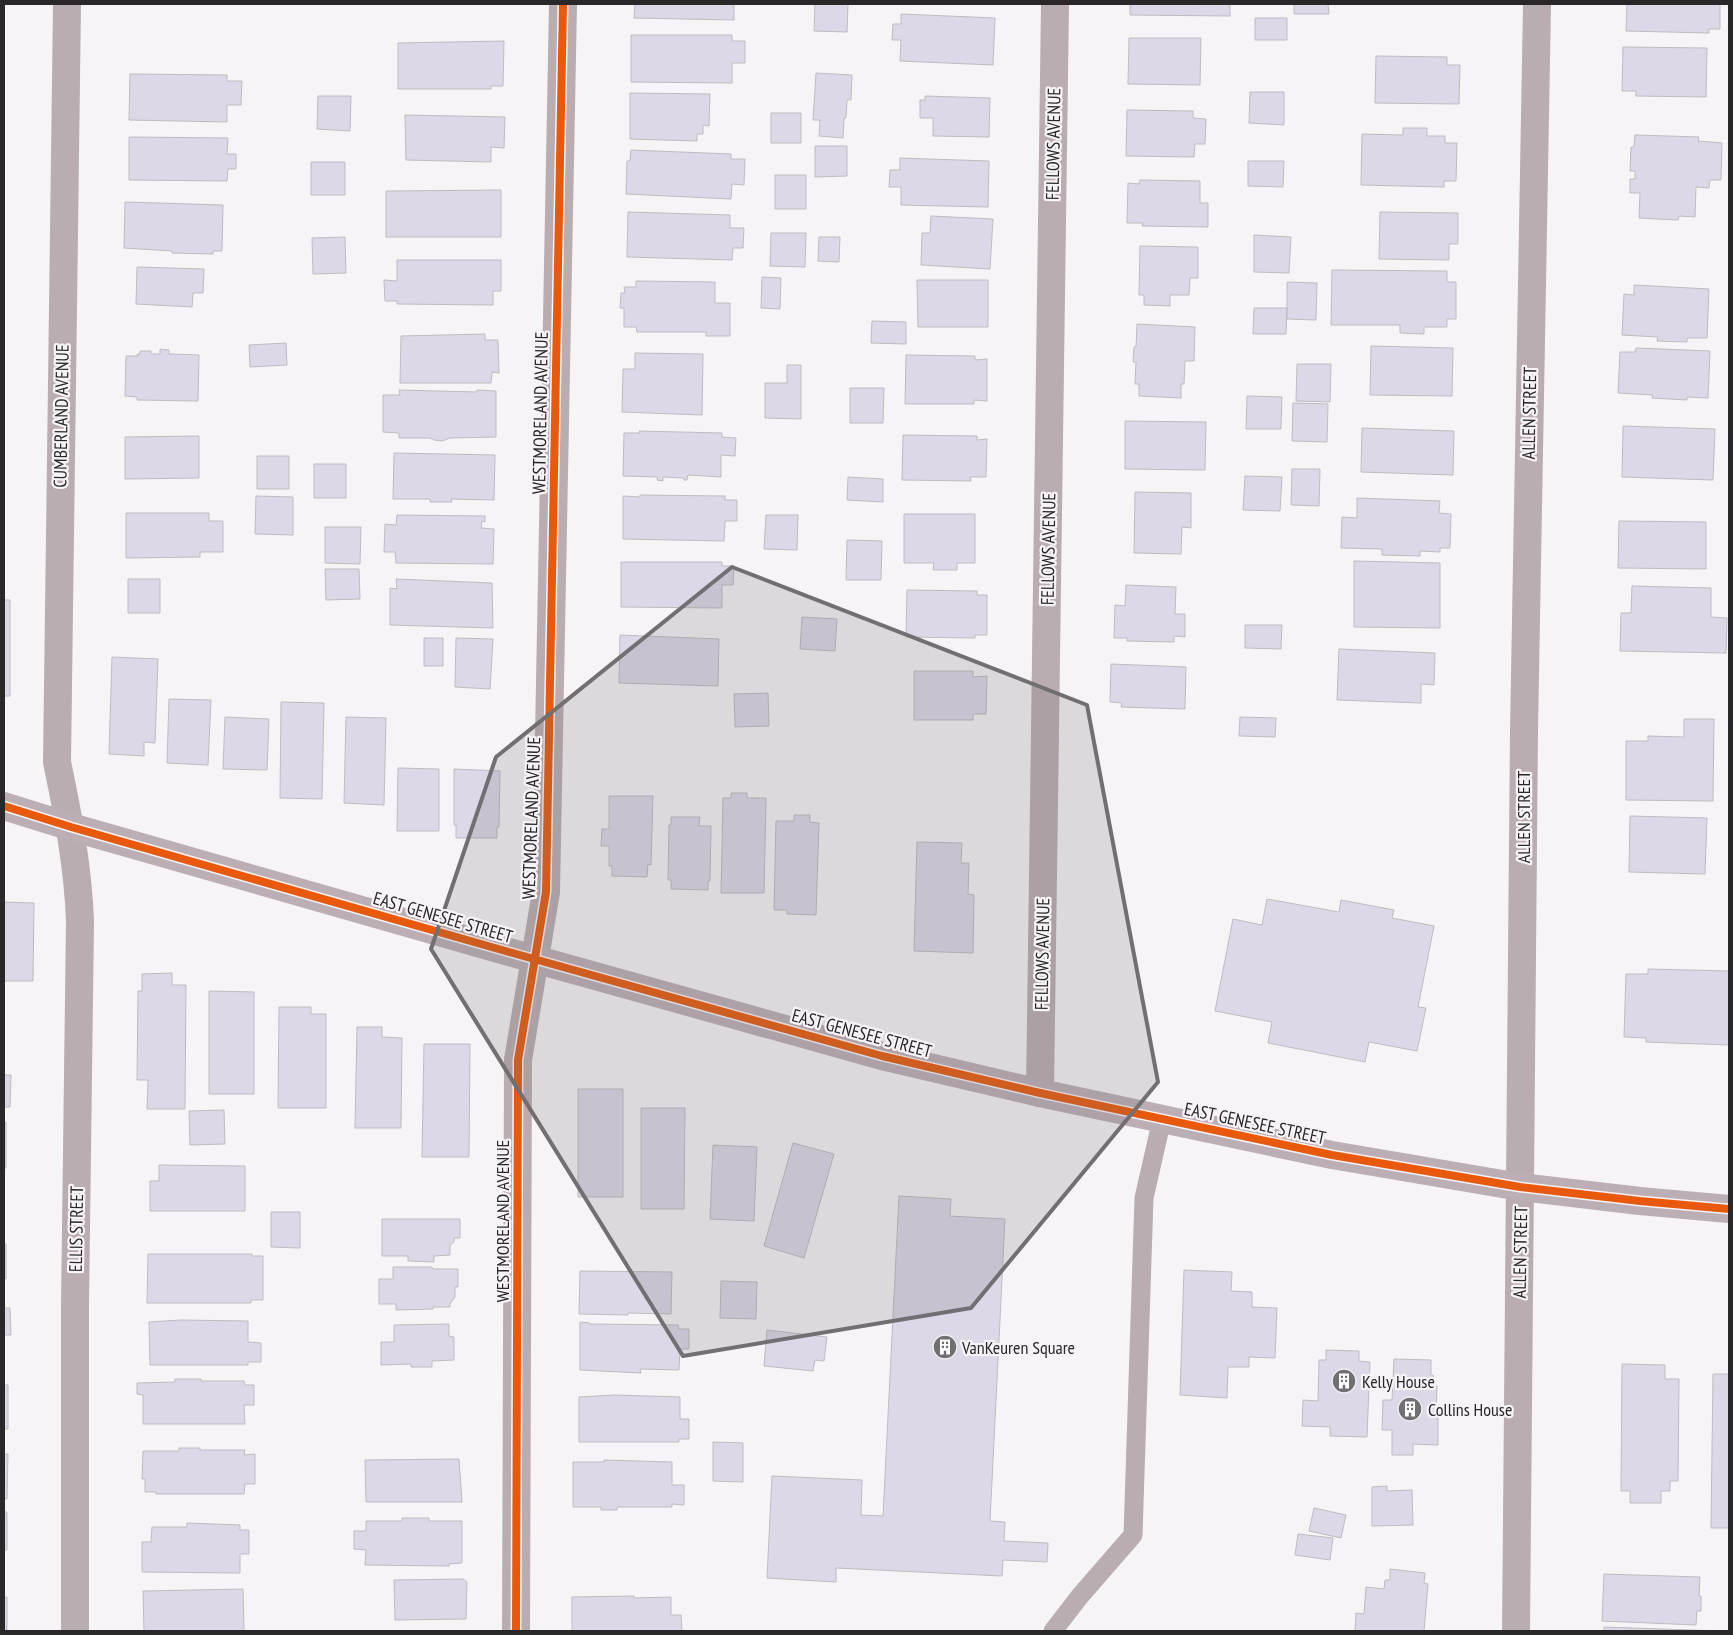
<svg xmlns="http://www.w3.org/2000/svg" width="1733" height="1635" font-family="'PT Sans Narrow',sans-serif">
<rect width="100%" height="100%" fill="#f7f4f7"/>
<path fill="#ded7e8" stroke="#bebcbf" d="M635,4H734V20L634,18Z
M815,4H848L847,32L814,31Z
M1130,4H1230V16L1130,15Z
M1294,4H1328L1329,14H1294Z
M1627,4H1720V29H1709V33L1626,31Z
M901,14L995,18L993,65L900,61L901,40H892L893,24H901Z
M1255,18H1287V40H1255Z
M631,35H732V41H745V63H732V83L631,82Z
M1129,38H1201L1200,85L1128,84Z
M504,41L503,86H491V89H398V43Z
M1623,47L1707,48L1706,97L1636,96V91H1622Z
M1376,56L1447,57V65H1460L1459,104L1375,103Z
M816,73L852,75L851,100H847L846,118H844L843,138L819,136L820,120H813Z
M130,74L227,75V81H242L241,105H227V122L129,120Z
M1250,92H1284V125L1249,123Z
M630,93L710,94L709,126L703,125V134H697V141L630,139Z
M318,96H351L350,131L317,129Z
M925,96L990,98L989,137L933,136V118H920V100H925Z
M1127,110L1193,111V118L1206,119L1205,144H1195L1194,157L1126,156Z
M771,113H801V143H771Z
M405,115L505,117L504,148L491,147V162L406,160Z
M1403,128H1427V136H1445V143H1457L1456,181H1444V187L1361,185L1362,134L1403,135Z
M1635,135L1699,137L1698,141L1722,143L1721,180H1710L1709,188L1696,187L1695,217L1679,216L1678,220L1639,218L1640,193H1630V179H1635V171H1630L1631,147H1634Z
M129,137L228,138L227,154H236V169H228L227,181L129,180Z
M815,146H847V176L815,177Z
M631,150L731,154V159H745L744,185L732,184L731,199L626,194L627,161H630Z
M900,158L989,161L988,207L901,205V187H889L890,170H900Z
M1248,161H1284L1283,187L1248,186Z
M311,162H345V195H311Z
M775,175H806V209H775Z
M1140,180L1200,181V203H1208V227L1142,226L1143,223H1127L1128,183L1139,184Z
M501,190V237H386V191Z
M125,202L223,205L222,251H213V254L172,253V251L124,248Z
M628,212L730,215V228H744L743,248H733L732,260L627,257Z
M1380,212L1458,213V244H1449V260L1379,259Z
M931,216L993,219L990,269L921,265L922,233H930Z
M771,233H806L805,267L770,266Z
M1254,235L1291,237L1289,273L1254,272Z
M345,237L346,273L313,274L312,238Z
M819,237H840L839,262L818,261Z
M1140,246L1198,247V278H1190L1189,295H1170V306L1144,305V295H1139Z
M397,260H501V291H493V305L397,304V301H385L384,280L397,281Z
M137,267L204,269L203,293H193L192,307L136,304Z
M1332,270L1447,271V282H1456V319H1447V327H1424V334L1400,333V325H1331Z
M762,277L781,278L780,309L761,308Z
M917,280H988V327H918Z
M636,281L715,282V303H730V336H706V332H637L636,327H624V308H620L621,293H625L624,287H636Z
M1287,282L1317,283L1316,320L1287,319Z
M1634,285L1709,289L1707,338H1687V342L1657,341L1658,337L1622,335L1624,294L1634,295Z
M1254,308H1287L1286,334H1253Z
M872,321L906,322V344L871,343Z
M1137,324L1195,327L1194,361H1185L1184,384H1181V398L1139,396V384H1135L1136,362H1133L1134,347H1136Z
M485,334V340H498L499,373L492,372L491,383H400L401,336Z
M286,343L287,365L250,367L249,345Z
M1371,346L1453,348L1452,396L1370,395Z
M1636,348L1710,351L1708,398L1687,397V400L1652,398L1653,395L1618,393L1620,352H1635Z
M160,349L169,350V354L199,355L198,401L137,400V397L125,396L126,356H138L137,354H140V351H151V354H160Z
M635,353L703,354L702,415L622,412L623,369H635Z
M906,355L975,356V360L987,359V401L974,400V404H905Z
M1297,364H1331L1330,402L1296,401Z
M787,365H801V419L765,418V383H787Z
M850,388H884L883,423H850Z
M399,390L477,392V390L496,391V437L450,438L442,441L434,440L430,438H399V433L383,432V395H400Z
M1247,396L1282,397L1281,429H1246Z
M1293,403L1328,404L1327,442L1292,441Z
M1125,421L1206,422L1205,470L1125,469Z
M1623,426L1715,429L1713,480L1622,477Z
M1362,428L1454,431L1453,475L1361,472Z
M639,431L722,433V437L736,438L735,456L721,455V477L688,475L687,480H684V478L663,477V481L657,480L658,477L623,476L624,433H640Z
M903,435L977,436V440L987,439L986,477H970L971,481L902,480Z
M199,436V478L125,479V437Z
M394,453L495,455L494,500L451,499L452,502H430V499H393Z
M257,456H289V489H257Z
M314,464H346V498H314Z
M1292,469H1320L1319,506L1291,505Z
M1245,476L1282,477L1280,511L1243,510Z
M848,477L883,479V502L847,500Z
M1135,492L1191,493V528L1182,527L1181,554L1134,553Z
M640,495L725,496V500H737V521H725L724,541L623,539V496L640,497Z
M256,496L293,497V535L255,534Z
M1357,498L1440,501L1439,513L1451,514L1450,548H1440V552L1420,551V556L1382,555V549L1341,548L1342,517L1357,518Z
M126,513H209V521H223V552H200V557L126,558Z
M904,514H975V563H957V570H933L934,563H904Z
M397,515L485,516V522L482,521L481,528L494,529L493,564L396,563L395,552H384L385,524L396,525Z
M766,515H798L797,550L764,549Z
M1619,521L1706,522V569L1618,568Z
M325,527H361L360,564L325,563Z
M847,540L882,541L881,580H846Z
M1354,561L1440,563V628L1354,627Z
M621,562H722V566H734L733,585H722V608L621,607Z
M325,569H359L360,599L326,600Z
M128,579H160V613H128Z
M396,579L492,583L493,628L390,625V588L397,589Z
M1126,585L1176,587L1175,614H1185V637L1174,636V642L1127,641V638H1114L1115,605L1125,606Z
M1632,586L1711,588V617L1727,618L1726,653L1620,651L1621,613H1631Z
M907,590L977,591V595H987V635H975V638L906,637Z
M4,600H10V696H4Z
M802,617L837,619L835,651L800,649Z
M1245,625H1282L1281,649L1245,648Z
M620,635L719,639L718,686L619,683Z
M424,638H443V666H424Z
M456,638L493,639L490,689L455,687Z
M1339,649L1435,653L1434,685L1421,684V703L1337,700Z
M112,657L158,659L155,743L144,742V756L109,754Z
M1111,664L1186,667L1185,709L1121,707L1122,703L1110,702Z
M914,671H973V677L987,676L986,714H973V720H914Z
M768,693L769,726L735,727L734,694Z
M169,699L211,700L208,765L167,763Z
M281,702L324,703L322,799L280,798Z
M225,717L269,719L267,770L223,769Z
M346,717L386,718L384,805L344,803Z
M1240,717L1276,718L1275,737L1239,736Z
M1684,719H1714L1713,801L1626,800V741H1648V736L1684,737Z
M398,768L439,769V831H397Z
M454,769L500,771L499,827H497V838H456V825H454Z
M731,793H747V798H766L764,893H721L723,798H731Z
M609,796H653L651,865L648,864L647,877L612,876V866H609V846H601L602,829H609Z
M794,815H810V822L819,823L816,915L787,914V910H774L776,821H794Z
M1630,816L1707,818L1705,874L1629,872Z
M671,817H700L699,826H711L710,881H708V890L671,889V880H668L669,825H671Z
M917,842L962,843L961,863H969L968,894L974,895L973,953L914,951Z
M1267,899L1339,912L1341,900L1394,910L1392,918L1434,926L1418,1007L1426,1008L1417,1051L1369,1042L1365,1062L1268,1043L1272,1022L1215,1011L1233,919L1262,925Z
M4,902L34,903L33,981H4Z
M1648,969L1729,971V1045L1646,1042V1038L1624,1037L1626,974H1648Z
M172,973V985H186L185,1109H147L148,1080H137L138,991H142V974Z
M209,991L254,992V1094H209Z
M279,1007H311V1014H326V1108H278Z
M357,1027H382V1037L402,1038L401,1128H355Z
M424,1044H470L469,1157H422Z
M4,1075H11L10,1107H4Z
M578,1089H623V1197H578Z
M641,1108H685L684,1209H641Z
M224,1110L225,1144L190,1145L189,1111Z
M4,1122H6V1168H4Z
M793,1143L834,1154L804,1258L764,1246Z
M713,1145L757,1147L754,1221L710,1219Z
M159,1165L245,1166V1211H150V1181H159Z
M899,1196L951,1199L950,1216L1005,1219L990,1521L1005,1522L1004,1541L1048,1543L1047,1562L1003,1560L1002,1576L836,1568V1582L767,1578L772,1476L862,1480L861,1515L883,1516Z
M271,1212H300V1248L271,1247Z
M382,1219H460V1238H454V1242L450,1245V1255L434,1256V1262L408,1261V1256H382Z
M4,1244H6V1279H4Z
M148,1254H252V1256H263V1300H251V1303H147Z
M393,1267H432L433,1269H458V1287H455V1297L450,1304V1307H433V1309L396,1310V1304H379V1279H393Z
M1184,1270L1232,1272L1231,1291L1252,1292V1307L1277,1308L1275,1358L1249,1357V1367H1228L1227,1398L1180,1395Z
M580,1271L672,1272L671,1314L628,1313V1315L579,1314Z
M721,1281L757,1282L756,1319L720,1318Z
M4,1308H10L11,1335H4Z
M181,1320L248,1321V1342L261,1343V1362H248V1365H150L149,1322Z
M580,1322L590,1323V1324L678,1325L679,1329H689V1349H680L679,1370L640,1369L641,1373L580,1370Z
M449,1324V1336L454,1337V1360L432,1361V1367H411V1364L381,1365V1342H394V1325Z
M767,1330L827,1337L824,1361L815,1360L813,1371L764,1366Z
M1326,1350L1359,1351V1361L1370,1362L1367,1437L1330,1436V1427L1302,1426L1303,1400L1318,1401L1319,1360H1326Z
M1394,1359L1431,1360V1375H1433V1386H1437L1436,1418H1438V1445L1413,1444V1455H1392V1430H1382L1383,1400H1392Z
M1622,1364L1665,1365V1379H1679L1678,1481H1670V1491H1661V1503H1630V1491H1621Z
M1713,1374H1729V1528H1711Z
M175,1379H201V1381H244L245,1385H254V1405H244L245,1424H143V1395L137,1394V1383L175,1382Z
M4,1385H8V1429H4Z
M614,1395L680,1397V1419H689V1439H679V1442H579V1397Z
M713,1442L743,1443V1482L713,1481Z
M179,1448H200V1450H245L244,1455L255,1454V1484H245L244,1494H156V1492H145V1479H142L143,1451H179Z
M4,1454H8L7,1499H4Z
M459,1459L462,1502H366L365,1460Z
M604,1460L672,1462V1485H684V1505L672,1504V1507H617V1510H601V1507H573V1462H604Z
M1387,1486V1491L1412,1490L1413,1525L1372,1526V1487Z
M1314,1508L1346,1515L1341,1538L1309,1531Z
M4,1512H7V1550H4Z
M402,1518H429V1521H462V1563L449,1564V1566L365,1565L366,1550L354,1549V1531H366V1521H402Z
M187,1523L240,1525V1530H249V1554H240V1573L142,1572V1542H151L152,1527H187Z
M1298,1534L1333,1538L1330,1560L1295,1555Z
M1390,1569L1425,1573L1424,1583L1428,1584L1424,1631H1355L1356,1613L1364,1614L1366,1587L1384,1589L1385,1580H1390Z
M1604,1574L1700,1577L1699,1596H1701V1611H1697L1696,1625L1602,1621Z
M463,1579L467,1582L466,1619L395,1620L394,1580Z
M243,1589L244,1631H144L143,1591Z
M634,1596V1598L671,1597V1615H681L682,1631H572V1597Z
M4,1597H7V1631H4Z
M1604,1627L1720,1631H1604Z"/>
<g fill="none" stroke-linecap="round" stroke-linejoin="round">
<path stroke="#b9adb1" stroke-width="19" d="M1053,1631L1080,1596L1133,1535L1144,1198L1162,1119"/>
<path stroke="#b9adb1" stroke-width="28" d="M67,4L57,762C68,815 78,867 80,921L75,1305V1631
M1040,1093L1055,4
M516,1631L518,1060L546,892L563,4
M1516,1631L1524,731L1537,4"/>
<path stroke="#bbaeb4" stroke-width="28" d="M4,806L71,827L509,952L882,1056L1040,1093L1332,1155L1520,1187L1640,1201L1729,1209"/>
<g stroke="#f8f3f8" stroke-width="11">
<path id="cycleway" d="M4,806L71,827L509,952L882,1056L1040,1093L1332,1155L1520,1187L1640,1201L1729,1209
M516,1631L518,1060L546,892L563,4"/>
</g>
<use href="#cycleway" stroke="#e8590c" stroke-width="8"/>
</g>
<path fill="#716f71" fill-opacity="0.2" stroke="#716f71" stroke-width="4" stroke-linejoin="round" d="M732,567L1087,705L1158,1082L971,1308L683,1356L431,949L496,757Z"/>
<defs>
<g id="building-disc" transform="scale(1.25)"><circle r="9.5" fill="#716f71" stroke="#f8f3f8"/><path d="M-4-6H4V6H1V3H-1V6H-4ZM-2.5-4.3h1.7v1.8h-1.7ZM.8-4.3h1.7v1.8H.8ZM-2.5-1h1.7V.8h-1.7ZM.8-1h1.7V.8H.8Z" fill="#fff"/></g>
</defs>
<g fill-rule="evenodd">
<use href="#building-disc" x="945" y="1347"/>
<use href="#building-disc" x="1344" y="1381"/>
<use href="#building-disc" x="1410" y="1409"/>
</g>
<g text-anchor="middle" dominant-baseline="central" stroke-width="4.5" stroke-linejoin="round" paint-order="stroke">
<g font-size="18" fill="#292729" stroke="#f8f3f8">
<text transform="translate(1053 144) rotate(-89)">FELLOWS AVENUE</text>
<text transform="translate(540 413) rotate(-89)">WESTMORELAND AVENUE</text>
<text transform="translate(1529 413) rotate(-89)">ALLEN STREET</text>
<text transform="translate(61 416) rotate(-89)">CUMBERLAND AVENUE</text>
<text transform="translate(1048 549) rotate(-89)">FELLOWS AVENUE</text>
<text transform="translate(1523 817) rotate(-90)">ALLEN STREET</text>
<text transform="translate(531 818) rotate(-88)">WESTMORELAND AVENUE</text>
<text transform="translate(443 917) rotate(16)">EAST GENESEE STREET</text>
<text transform="translate(1042 954) rotate(-89)">FELLOWS AVENUE</text>
<text transform="translate(862 1033) rotate(15)">EAST GENESEE STREET</text>
<text transform="translate(1255 1123) rotate(12)">EAST GENESEE STREET</text>
<text transform="translate(502 1221) rotate(-90)">WESTMORELAND AVENUE</text>
<text transform="translate(76 1229) rotate(-89)">ELLIS STREET</text>
<text transform="translate(1520 1252) rotate(-89)">ALLEN STREET</text>
</g>
<g font-size="18" fill="#292729" stroke="#f8f3f8" text-anchor="start">
<text x="962" y="1347">VanKeuren Square</text>
<text x="1362" y="1381">Kelly House</text>
<text x="1428" y="1409">Collins House</text>
</g>
</g>
<rect width="1733" height="1635" fill="none" stroke="#292729" stroke-width="10"/>
</svg>
